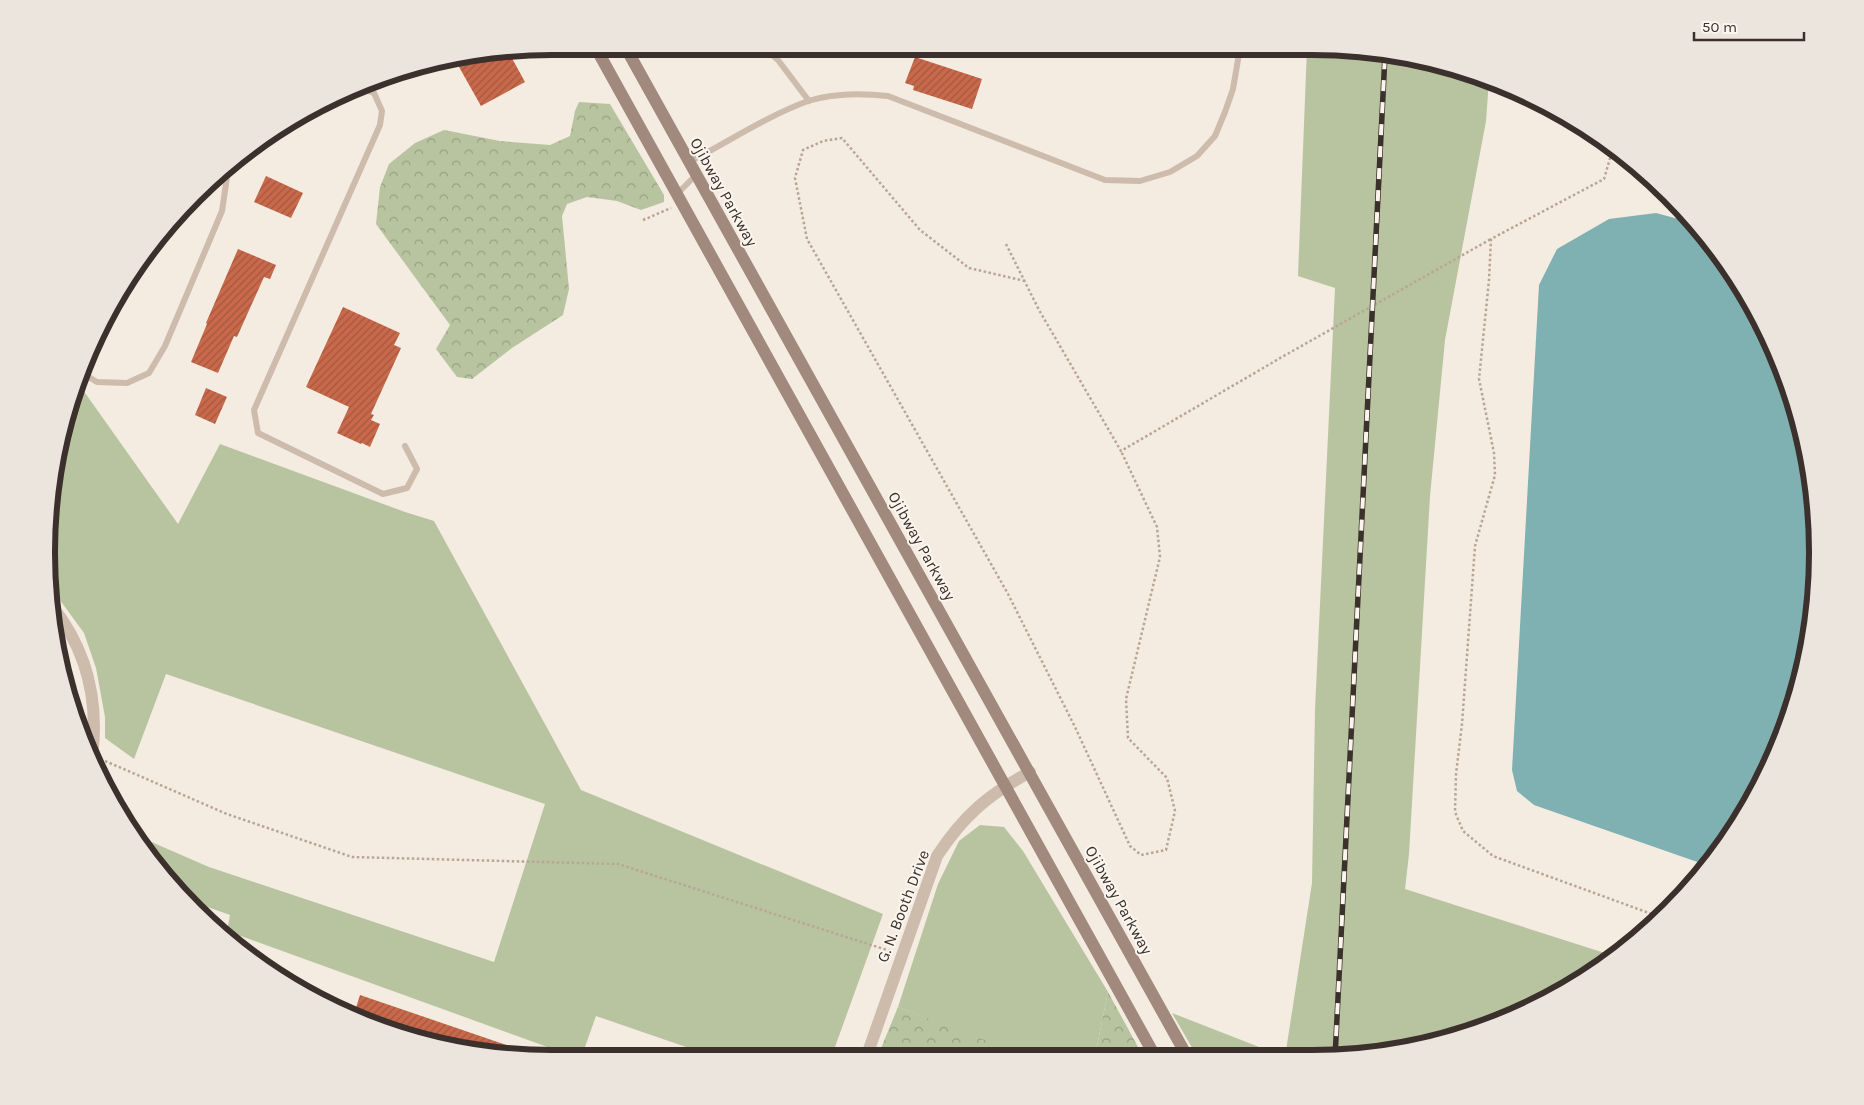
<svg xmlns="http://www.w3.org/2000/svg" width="1864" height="1105" font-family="Karla,sans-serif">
<defs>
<pattern id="forest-crowns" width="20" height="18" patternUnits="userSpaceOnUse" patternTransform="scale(1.25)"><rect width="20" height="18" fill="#b8c4a0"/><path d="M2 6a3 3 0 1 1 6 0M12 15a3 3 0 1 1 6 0" fill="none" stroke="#97a083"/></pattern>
<pattern id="building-hatch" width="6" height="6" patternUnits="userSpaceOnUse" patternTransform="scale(1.25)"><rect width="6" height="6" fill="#c8694b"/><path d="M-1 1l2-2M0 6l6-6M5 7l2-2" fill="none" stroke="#a4573f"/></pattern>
</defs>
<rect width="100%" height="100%" fill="#f4ebe1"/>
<path fill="#b8c4a0" d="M1345,47L1474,73L1489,80L1486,121L1445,340L1430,496L1409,854L1405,889L1611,955L1565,991L1474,1032L1345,1058H1198L1172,1013L1285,1057L1312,883L1315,710L1335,288L1298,276L1307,48Z
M78,383L178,524L220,444L405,512L434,521L581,790L883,914L831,1058H792L761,1048L756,1058H718L596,1016L581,1058H578L227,931L230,915L188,900L151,861L133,834L209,867L494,962L545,804L166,674L134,759L105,738V717L96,668L84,633L49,585L46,553L64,421Z
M980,825L1004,827L1023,851L1108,992L1097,1046L1087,1058H1027L898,1007L938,884L959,841Z"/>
<path fill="url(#forest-crowns)" d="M579,102L610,104L664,195V202L641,210L617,201L587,197L567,204L562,216L569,289L563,315L512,348L472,379L457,377L436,349L450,325L376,224L380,187L389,164L415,143L444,130L500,141L550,145L570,136L575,111Z
M1108,992L1144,1058H1087L1097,1046Z
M898,1007L1021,1054L1027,1058H877Z"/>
<path fill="#7fb0b2" d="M1656,213L1693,223L1732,271L1779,358L1808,453L1818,552L1808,651L1779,746L1733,834L1706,865L1534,805L1517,791L1512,770L1539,285L1557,249L1609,219Z"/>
<path fill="url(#building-hatch)" d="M486,51H508L525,82L481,106L454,58Z
M915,57L982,79L972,109L913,90L914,86L905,83Z
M266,176L303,193L291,218L254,202Z
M238,249L276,265L270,279L264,277L237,337L234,336L218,373L191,362L207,324L206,323Z
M343,307L400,333L394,345L401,348L371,414L374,415L371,420L380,424L370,447L362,443L361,444L337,433L349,407L306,387Z
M206,388L227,397L215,424L195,415Z
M360,995L527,1052L526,1058L390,1032L354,1014Z"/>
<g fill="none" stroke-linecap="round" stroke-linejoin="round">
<path stroke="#b9a596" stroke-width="2.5" stroke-dasharray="2.5 2.5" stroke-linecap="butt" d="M1613,148L1604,179L1491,239L1489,280L1479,379L1494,453L1495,475L1475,546L1462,724L1456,774L1455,812L1463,831L1493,856L1660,917
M643,220L671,208
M1006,244L1039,310L1121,451L1282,357L1491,239
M1025,281L969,268L920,230L842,138L823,141L803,150L795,178L807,239L1008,594L1075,727L1130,846L1141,855L1166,850L1175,811L1167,778L1128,738L1126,699L1160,557L1157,527L1121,451
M55,642C68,665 75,696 76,722
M105,761L227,814L352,857L618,864L890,951"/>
<path stroke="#cdbbac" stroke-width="6" d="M766,50L778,60L809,101
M357,87L374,93L382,111L380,125L254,410L258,433L383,494L407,488L417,469L405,446
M689,162C728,142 767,116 808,101C833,93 862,93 888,96L1105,180L1140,181L1170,172L1197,156L1215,136L1225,112L1233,89L1240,48
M677,194L696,175
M82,373L97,382L127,383L149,373L165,346L222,211L227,177L225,168"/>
<path stroke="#cdbbac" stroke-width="12" d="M52,606C87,650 99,702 92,757
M866,1058L937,856C964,815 988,795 1030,772"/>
<path stroke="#a18a7d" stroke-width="12" d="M597,50L1156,1058
M627,50L1188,1058"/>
<g stroke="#3b302b" stroke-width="5.5">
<path id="rail" d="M1335,1058L1385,55"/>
</g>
<use href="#rail" stroke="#fbf5ee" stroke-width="4" stroke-dasharray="11" stroke-linecap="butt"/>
</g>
<g text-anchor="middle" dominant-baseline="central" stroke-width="4" stroke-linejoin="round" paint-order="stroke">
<g font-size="16" fill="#3b302b" stroke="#fbf5ee">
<text transform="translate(724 192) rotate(61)">Ojibway Parkway</text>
<text transform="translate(922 546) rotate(61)">Ojibway Parkway</text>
<text transform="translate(1119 900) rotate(61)">Ojibway Parkway</text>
<text transform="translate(903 906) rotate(-69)">G. N. Booth Drive</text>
</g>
</g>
<path d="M0 0H1864V1105H0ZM552 55H1312A497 497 0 0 1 1809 552V553A497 497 0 0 1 1312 1050H552A497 497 0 0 1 55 553V552A497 497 0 0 1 552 55Z" fill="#ece5de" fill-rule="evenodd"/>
<path fill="none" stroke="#3b302b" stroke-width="6" d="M552 55H1312A497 497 0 0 1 1809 552V553A497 497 0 0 1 1312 1050H552A497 497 0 0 1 55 553V552A497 497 0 0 1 552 55Z"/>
<path d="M1694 32v8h110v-8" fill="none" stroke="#3b302b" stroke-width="2.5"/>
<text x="1702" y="32" font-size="15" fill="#3b302b" stroke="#fbf5ee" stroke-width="4" paint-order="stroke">50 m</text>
</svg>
